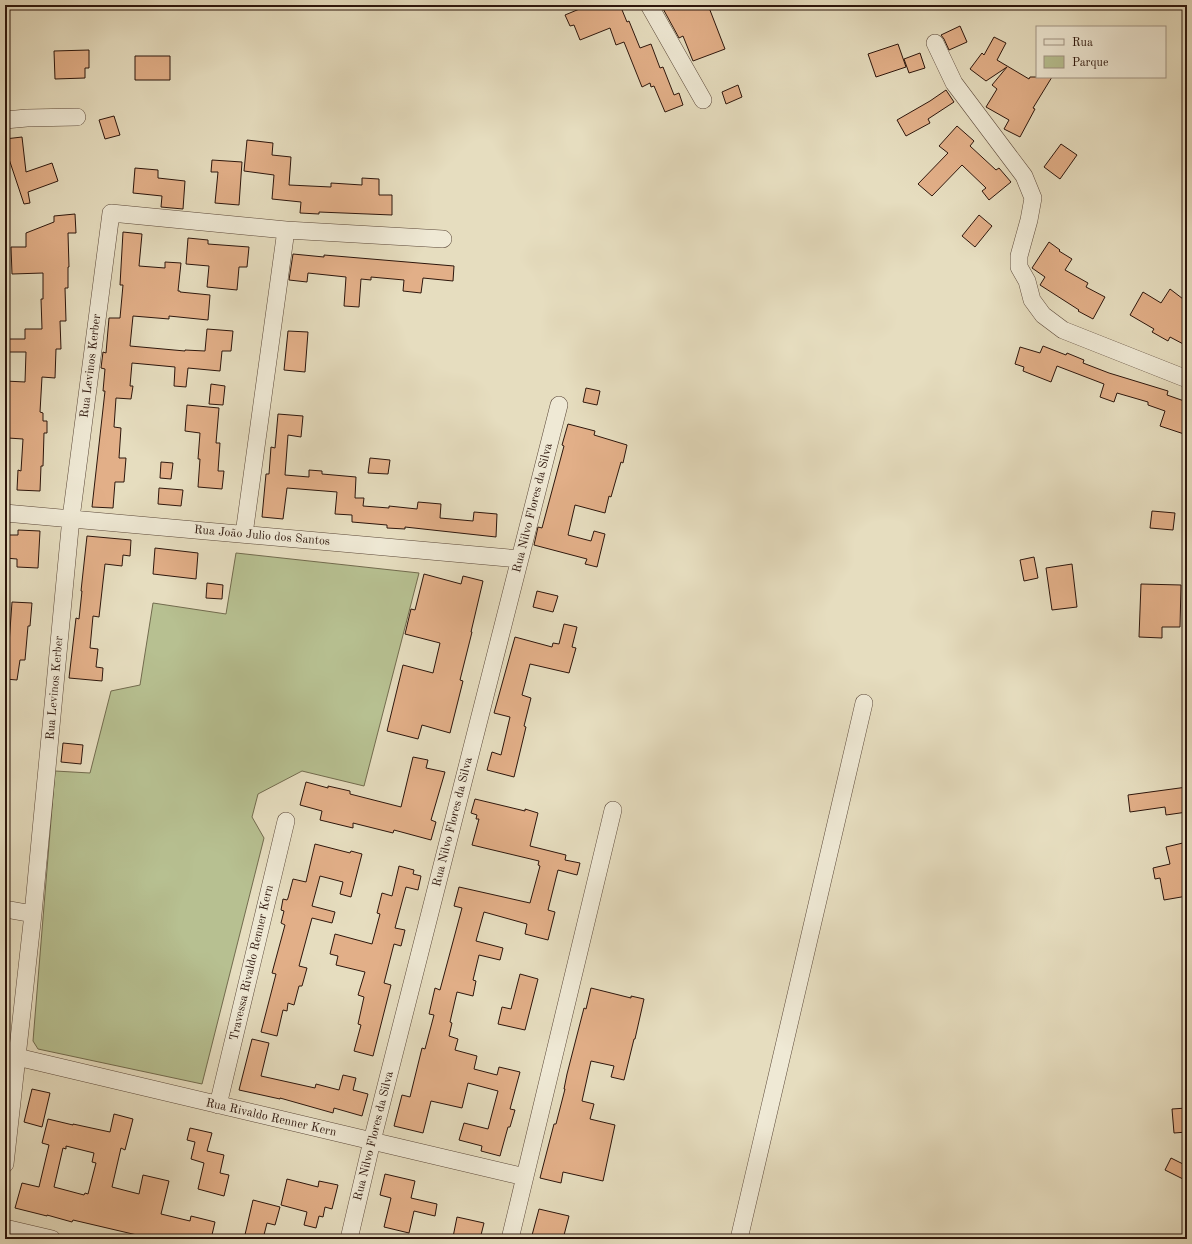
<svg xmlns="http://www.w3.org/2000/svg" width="1192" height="1244" font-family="'Old Standard TT',serif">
<rect width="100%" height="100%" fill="#e6ddbf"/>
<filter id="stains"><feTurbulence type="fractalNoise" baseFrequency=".005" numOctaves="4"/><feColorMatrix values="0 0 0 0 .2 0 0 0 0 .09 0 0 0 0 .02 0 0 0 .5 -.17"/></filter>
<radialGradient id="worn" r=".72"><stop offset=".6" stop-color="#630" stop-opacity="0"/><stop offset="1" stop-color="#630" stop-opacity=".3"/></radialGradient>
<path fill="#b7c091" stroke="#726b4e" d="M236,553L419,573L364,786L302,771L258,794L252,817L264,838L202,1084L38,1049L33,1041L55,771L90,773L111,691L140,685L153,603L226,614Z"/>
<path fill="#e2af88" stroke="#2d160c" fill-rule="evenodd" d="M589,5H620L627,22L629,21L640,48L651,44L660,68L663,67L674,95L679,93L683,105L665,112L654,86L651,87L650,83L642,87L624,42L616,45L610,28L580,40L574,25L570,26L565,15Z
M661,5H708L725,49L693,61L683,36L679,38Z
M960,26L967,42L949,50L944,39L941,35Z
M994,37L1006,43L997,60L1029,79L1030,77H1052L1033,108L1035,109L1020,137L1004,129L1009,120L986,107L997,89L992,85L1007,67L986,81L970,69L982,53L984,55Z
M898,44L906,67L876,77L868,54Z
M89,50V68H85V78L55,79L54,51Z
M920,53L925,68L909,73L904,59Z
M135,56H170V80H135Z
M738,85L742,97L726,104L722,92Z
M946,90L954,102L928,119L930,123L906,136L897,120L930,101Z
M114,116L120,135L105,139L99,120Z
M957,126L974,141L970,146L996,170L999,168L1011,182L989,200L982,191L986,188L962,165L932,196L918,184L948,153L939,146Z
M22,137L26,172L52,163L58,181L28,192L30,203L24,204L9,159L5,160V139Z
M247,140L273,143L272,155L291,157L289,185L331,187V183L362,185V178L379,179V195H392V215L319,212V214L300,213L301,202L272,199L274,175L244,171Z
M1061,144L1077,155L1060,179L1044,167Z
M212,160L242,162L239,205L215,203L218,172H211Z
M135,168L158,170V178L185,181L183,209L161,207L162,196L133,193Z
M75,214L76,233H68L69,267H68V288H65L66,321H60L61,349H56L55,378L42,377L40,412L43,413V421H47V433H44L43,466H41L40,491L17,490L18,470L21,471L23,439L8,438L9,410H5V381L25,382L26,352H7L6,339H25V329H42L41,299H43V273L12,274L11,247H26V233L54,222V216Z
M979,215L992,226L975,247L962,236Z
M123,232L142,234L139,266L165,268V262L181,263L178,291H180V292L210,295L208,320L169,316V319L133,316L130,346L185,351V350L205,351L207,329L233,331L231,351H222L220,371L188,368L186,387L174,386L175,367L132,363L130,386H133L131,399L116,398L114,427L121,428L119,458H126L124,482H115L113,508L92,507L105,391H103L105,369L101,368L103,352L106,353L109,318H120L123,285H120Z
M188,238L208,240V244L249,247L247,267H239L237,290L207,287L209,266L186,264Z
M1049,242L1060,250L1059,251L1072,259L1065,270L1088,283L1086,287L1105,297L1093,319L1078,311L1079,310L1040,285L1045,277L1032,268Z
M293,254L324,257V255L454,266L453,281L423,278L421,293L403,291L404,280L371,277V280L361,279L359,307L344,306L346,277L308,273L307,282L289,280Z
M1170,289L1187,302V346L1170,337L1168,341L1152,332L1154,329L1130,315L1143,292L1161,303Z
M288,331L308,332L305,372L284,370Z
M1043,346L1066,355L1067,353L1084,360L1083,363L1109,373L1168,391L1167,395L1187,402V435L1160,426L1165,411L1148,405V402L1117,393L1114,402L1100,397L1104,384L1057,366L1051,382L1023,371L1024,367L1015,364L1020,347L1040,353Z
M211,384L225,386L223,405L209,404Z
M586,388L600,391L597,405L583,402Z
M187,405L219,408L216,443H220L218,471H224L222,489L198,487L200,459H198L200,433L185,431Z
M278,414L303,416L301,437L288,435L285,475L309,477V470L322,471V474L356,477L355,498H364L363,506L389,508V506L417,509L418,502L441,504L440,518L473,521L474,512L497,514L496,537L405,527V529L387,528V525L352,522V515L335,514L337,492L287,488L283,519L262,517L266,474H269L271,447L275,448Z
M568,424L595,431L594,435L627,445L623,463L621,462L611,497L609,496L605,513L575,505L568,535L591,541L594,531L605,534L597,567L585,564L587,559L534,545L538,527L542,528L564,446L562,445Z
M370,458L390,460L388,474L368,473Z
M161,462L173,463L171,479L160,478Z
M159,488L183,490L181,506L158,504Z
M1152,511L1175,513L1173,530L1150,528Z
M18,530L40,531L38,568L17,567V559L5,558V535H18Z
M87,536L131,540L130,556L123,555L122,566L105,564L99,617L93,616L90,648L98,649L96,667L103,668L102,681L69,678L76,618L79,619L82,591H81Z
M155,548L198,553L196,579L153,574Z
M1034,557L1038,578L1024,581L1020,560Z
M1072,564L1077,607L1052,610L1046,568Z
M424,574L461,584L463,576L483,581L471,632H472L460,680L463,681L450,733L422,725L418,739L387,731L403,665L433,673L440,643L405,634L411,609L415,610Z
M207,583L223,585L222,599L206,598Z
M1141,584L1181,585L1180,627H1162V638L1139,637Z
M537,591L558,596L553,612L533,607Z
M12,602L32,603L30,626H28L25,660H20L17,680L5,679V644H9Z
M564,624L577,627L572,647L576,648L569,673L530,664L522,695L531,698L524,726L526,727L514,777L487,770L492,752L501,755L510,717L494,713L515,637L552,647L553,643L559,644Z
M63,743L83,745L81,764L61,762Z
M413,757L428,760L426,768L445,772L431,820L436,822L431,840L394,830L393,833L353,823V828L320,820L322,811L300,805L306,782L328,788V786L350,791V794L401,807Z
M1187,787V812L1166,815L1165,807L1130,812L1128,795Z
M475,799L525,811V809L538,813L530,846L566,855L565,860L580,863L577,875L558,870L548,910L555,912L548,940L525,934L527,924L484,912L476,941L503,948L500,960L479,955L473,980L476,981L473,996L457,992L450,1022L452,1023L449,1036L458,1039L455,1050L477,1056L474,1069L497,1075L499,1067L520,1072L510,1109L515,1110L510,1127H508L500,1156L481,1151L482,1146L459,1140L464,1123L488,1129L498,1091L468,1083L462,1108L431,1101L423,1133L394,1126L402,1095L410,1097L422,1048L425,1049L434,1015L429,1014L435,988L440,990L462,908L454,906L459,887L530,903L540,866L538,865L539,861L472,845L479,819H476L477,815L471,813Z
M1187,842V896L1164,900L1160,878L1155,879L1153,868L1170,864L1166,847Z
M315,844L350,853L351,851L362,854L351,897L340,894L343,882L320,876L312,906L335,912L332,923L312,918L299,966L307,968L302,986H299L294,1005L288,1003L287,1011L283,1010L277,1036L261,1032L276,974L272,973L285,925L281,923L284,911L281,910L283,899L287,900L288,898L293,879L306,882Z
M399,866L414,870L413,874L421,876L418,890L406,887L395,928L405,930L401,946L394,944L384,983L391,985L373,1056L354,1051L361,1025L358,1024L364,997L358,995L365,972L336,965L338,956L330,954L335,934L372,944L380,914L377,913L382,893L392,896Z
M520,974L538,979L525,1030L498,1024L502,1007L511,1009Z
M591,988L631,998V996L644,999L635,1039H634L624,1080L611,1077L614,1066L591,1061L582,1101L594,1104L590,1119L615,1125L603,1181L563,1172L561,1183L540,1178L554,1124H556L565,1089H564L567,1074L584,1008L586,1009Z
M252,1039L269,1043L261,1076L315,1088L316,1084L339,1090L343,1075L356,1078L353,1090L368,1094L362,1116L334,1108L333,1113L280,1098V1099L239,1090Z
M32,1089L50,1093L42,1127L24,1122Z
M1187,1108V1132L1174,1133L1172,1109Z
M114,1114L133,1119L125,1150L121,1148L112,1187L139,1194L143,1175L169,1181L161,1214L190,1221L191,1216L215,1222L211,1239H147L137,1237V1235L73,1220L72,1222L47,1215V1216L15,1208L22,1183L39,1187L49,1145L42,1143L48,1119L73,1125V1124L110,1132ZM66,1146L94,1153L92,1162L96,1163L88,1194L85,1193L84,1195L54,1187L63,1148L66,1149Z
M190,1128L212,1133L207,1151L224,1155L220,1173L229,1175L224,1196L198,1189L204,1163L191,1159L195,1142L187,1140Z
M1171,1158L1187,1166V1181L1165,1170Z
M385,1174L415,1181L411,1198L437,1204L435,1216L414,1211L409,1233L384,1227L391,1198L380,1195Z
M287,1179L318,1187L319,1181L338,1185L332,1209L325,1207L323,1217L319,1216L316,1228L304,1225L307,1212L281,1205Z
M253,1200L280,1207L275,1225L267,1223L263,1239H244Z
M539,1209L569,1216L563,1239H531Z
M457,1217L484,1223L480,1239H460L453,1237Z"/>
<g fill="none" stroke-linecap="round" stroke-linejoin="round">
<g stroke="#5b4839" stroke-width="18">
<path id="minor" d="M649,5L703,100
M935,43L954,83L1024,176L1033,198L1029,220L1019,256V267L1027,281L1032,300L1043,315L1063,330L1187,379
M5,120L27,118L77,117
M5,513L520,559
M244,534L286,230
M5,909L33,914
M17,1057L372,1141L525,1177
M218,1105L286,821
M5,1164L33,914L71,518L111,213L286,230L443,239
M5,1228L52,1239
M349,1239L372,1141L559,405
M510,1239L613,810
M739,1239L864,703"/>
</g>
<use href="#minor" stroke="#efe9d5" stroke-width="17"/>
</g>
<g text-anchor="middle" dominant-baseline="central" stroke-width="3.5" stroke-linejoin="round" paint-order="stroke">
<g font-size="12" fill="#2d160c" stroke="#efe9d5">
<text transform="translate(91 366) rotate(-83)">Rua Levinos Kerber</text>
<text transform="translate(533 508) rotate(-76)">Rua Nilvo Flores da Silva</text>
<text transform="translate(262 536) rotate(5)">Rua João Julio dos Santos</text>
<text transform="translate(55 688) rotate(-85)">Rua Levinos Kerber</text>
<text transform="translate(453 822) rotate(-76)">Rua Nilvo Flores da Silva</text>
<text transform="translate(252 963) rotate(-77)">Travessa Rivaldo Renner Kern</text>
<text transform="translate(271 1118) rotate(13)">Rua Rivaldo Renner Kern</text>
<text transform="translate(374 1136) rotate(-76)">Rua Nilvo Flores da Silva</text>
</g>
</g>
<rect width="1192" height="1244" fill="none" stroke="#e6ddbf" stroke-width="20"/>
<rect x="6" y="6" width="1180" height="1232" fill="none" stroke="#2d160c" stroke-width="2"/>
<rect x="10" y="10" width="1172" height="1224" fill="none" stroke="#2d160c"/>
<rect x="1036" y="26" width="130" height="52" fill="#efe9d5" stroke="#a19585"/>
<rect x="1044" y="39" width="20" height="6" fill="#efe9d5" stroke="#a19585"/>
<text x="1072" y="46" font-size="12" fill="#2d160c">Rua</text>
<rect x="1044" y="56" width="20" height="12" fill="#b7c091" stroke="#a19585"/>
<text x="1072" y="66" font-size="12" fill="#2d160c">Parque</text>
<rect width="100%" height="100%" filter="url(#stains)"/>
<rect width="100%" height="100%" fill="url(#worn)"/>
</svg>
